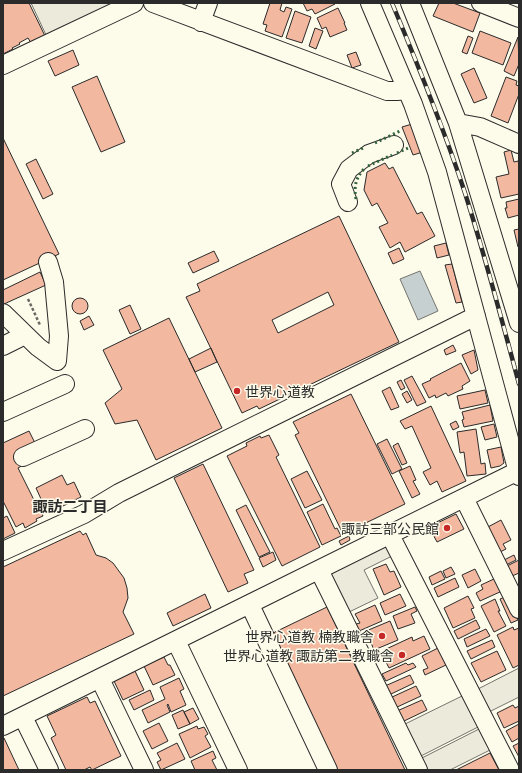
<svg xmlns="http://www.w3.org/2000/svg" width="522" height="773" font-family="Manrope,'Noto Sans JP',sans-serif">
<rect width="100%" height="100%" fill="#fdfbea"/>
<path fill="#eceadb" stroke="#74746e" d="M31,3H121L47,37Z
M387,543L394,555L364,570L378,598L347,613L327,572Z
M519,668V697L489,712L478,689Z
M462,696L478,727L419,757L403,725Z
M479,729L490,750L450,770H426L420,759Z"/>
<path fill="#c7d0d0" stroke="#74746e" d="M420,271L438,311L418,320L400,279Z"/>
<path fill="#f2b8a0" stroke="#2b2b2b" fill-rule="evenodd" d="M3,3H29L45,36L31,43L28,38L19,43L20,44L12,48L13,49L3,54Z
M270,3H282L280,10L284,12L286,7L292,9L282,37L265,31L267,25L263,24Z
M303,3H335V4L315,14L312,9L307,11Z
M439,3H453L480,13L473,32L433,16Z
M338,8L345,23H344L347,30L330,37L326,27L322,29L317,18Z
M295,11L311,17L302,43L286,38Z
M315,28L323,31L316,49L309,46Z
M480,31L511,43L503,65L472,53Z
M468,36L473,38L467,54L462,52Z
M518,37L519,64L514,76L504,71Z
M73,50L79,65L55,76L48,61Z
M356,52L361,65L352,68L347,55Z
M474,68L487,98L474,103L461,74Z
M97,76L125,142L101,152L72,87Z
M506,77L517,81L516,85L519,86V94L508,123L491,116Z
M412,124L423,152L413,155L402,127Z
M3,138L59,254L3,280Z
M511,150L514,162L518,161L519,165V194L501,198L496,177L509,174L504,152Z
M36,159L53,194L43,199L26,164Z
M385,163L389,169L393,167L417,214L422,212L435,236L405,252L400,242L390,248L379,227L388,223L377,203L372,206L364,190L367,172Z
M519,199V215L508,218L505,208H507L506,202Z
M339,216L399,342L259,409L257,406L242,413L186,297L200,291L197,284ZM328,292L334,305L278,333L272,320Z
M519,229V247H518L514,230Z
M446,243L449,255L437,258L434,246Z
M399,248L404,259L393,264L388,253Z
M214,251L219,261L193,273L188,263Z
M452,264L462,302L456,303L445,265Z
M40,272L46,285L4,304L3,302V290Z
M72 306a8 8 0 1 1 16 0a8 8 0 1 1-16 0Z
M130,305L141,329L130,334L119,310Z
M89,316L94,325L84,330L80,321Z
M169,318L222,428L156,460L137,420L115,424L105,403L122,389L103,350Z
M453,345L456,351L446,355L444,350Z
M211,348L217,362L195,372L189,359Z
M474,350L478,370L471,374L462,355Z
M461,363L470,381L462,386L463,389L448,396L446,393L436,398L435,395L429,398L422,384L431,380L430,379Z
M412,376L426,402L417,406L404,380Z
M401,380L405,388L401,390L397,382Z
M390,387L399,407L391,410L382,391Z
M485,390L488,403L460,409L457,396Z
M407,391L412,400L407,403L402,394Z
M351,394L405,504L343,534L295,435L299,433L293,422Z
M490,405L493,421L464,427L462,420L464,419L462,412Z
M431,406L466,481L442,492L437,481L430,485L423,472L431,468L412,426L405,429L400,421Z
M456,421L459,427L453,430L450,424Z
M494,424L497,437L485,440L481,427Z
M476,429L481,464L485,463L486,474L467,476L464,452L460,453L457,432Z
M29,431L36,445L25,464L18,468L35,502L41,499L36,488L62,475L67,485L74,482L81,497L51,512L49,509L46,511L44,506L39,508L43,516L36,519L37,521L25,528L23,523L16,527L3,501V443Z
M269,435L279,455L276,457L320,547L282,566L227,456L247,446L246,443L260,436L261,438Z
M387,439L402,469L392,474L377,444Z
M398,443L407,463L402,465L393,446Z
M501,447L504,463L500,466L491,468L487,450Z
M203,464L254,570L244,574L248,583L228,592L174,478Z
M410,466L416,480L413,481L420,494L412,498L399,471Z
M307,471L322,500L305,508L291,479Z
M323,504L335,529L337,528L341,536L322,545L307,512Z
M246,505L270,552L259,557L236,510Z
M456,514L464,529L437,542L429,527Z
M7,516L15,533L3,539V518Z
M501,520L511,540L503,544L506,549L498,553L486,528Z
M80,531L83,535L86,533L96,555L106,558L113,563L124,578L127,588L128,598L123,612L134,634L3,696V567Z
M349,536L350,540L341,545L339,541Z
M273,552L276,560L263,567L259,558Z
M514,555L516,560L506,565L504,560Z
M519,560V573L512,576L507,566Z
M386,564L390,572L394,571L401,587L384,595L373,569Z
M451,567L455,574L446,578L443,571Z
M475,569L481,581L468,588L462,575Z
M441,571L445,579L432,585L429,577Z
M455,578L459,587L438,597L434,588Z
M496,578L502,591L480,601L476,593L483,589L481,585Z
M205,594L211,608L173,626L167,613Z
M400,594L406,606L385,615L380,603Z
M468,596L474,608L471,609L475,618L453,628L444,608Z
M507,596L518,620L511,623L500,599Z
M495,599L500,611H498L506,626L494,632L481,606Z
M375,605L382,621L359,631L356,624L360,623L355,614Z
M327,607L405,770H337L271,634Z
M415,607L417,611L411,614L415,623L398,629L393,616Z
M476,620L480,628L458,639L454,631Z
M390,621L398,640L374,650L366,631Z
M513,627L514,630L519,628V665L513,668L497,635Z
M486,629L490,636L467,647L464,639Z
M424,636L430,649L389,668L385,660L388,659L384,650L412,637L413,641Z
M492,640L495,647L471,659L467,651Z
M438,648L446,665L425,675L423,670L428,668L422,656Z
M497,651L506,670L481,682L471,663Z
M164,657L168,665H170L175,675L153,685L144,666Z
M406,663L408,665L413,663L416,667L386,681L382,674Z
M135,671L144,690L123,700L114,681Z
M410,675L414,683L389,695L385,686Z
M179,678L184,689L180,691L186,705L171,712L168,704L167,705L170,712L148,723L142,710L165,699L160,687Z
M416,686L421,696L395,708L390,698Z
M150,690L154,700L134,710L129,700Z
M87,697L90,703L95,701L121,756L92,770L90,767L84,770H66L51,738L56,735L47,716Z
M422,700L427,710L402,722L397,711Z
M513,705L515,708L519,706V721L504,728L497,713Z
M193,708L199,719L190,724L184,712Z
M183,710L190,724L178,729L172,715Z
M159,723L168,741L152,749L143,731Z
M519,724V738L512,742L506,731Z
M197,726L198,729L204,727L208,734L205,736L211,747L190,758L179,734Z
M3,738H4L19,770H3Z
M177,743L185,759L161,770L157,762L161,760L157,753Z
M519,743V757L513,746Z
M213,751L216,758L212,760L217,770H195L191,761Z
M490,753L499,770H456Z"/>
<g fill="none" stroke-linecap="round" stroke-linejoin="round">
<g stroke="#2b2b2b" stroke-width="20">
<path id="minor" d="M153,3L387,91H397L407,90
M370,3L413,104L437,172L519,476
M410,3L458,123L519,323
M481,3L519,18
M201,22L208,3
M3,65L134,3
M458,123L480,127L519,144
M348,202L341,184L349,169L369,154L394,145
M48,262L54,282L59,336L57,361
M3,313L38,347L57,361
M3,346L25,335
M3,412L65,384
M23,457L85,429
M464,498L519,609
M390,535L510,770
M3,551L84,514L119,493L476,316
M319,570L418,770
M250,605L328,770
M176,641L238,770
M100,679L144,770
M23,717L49,770
M3,726L518,471"/>
</g>
<path stroke="#6a6964" stroke-width="2.5" stroke-dasharray="3 2" stroke-linecap="butt" d="M28,299L40,325"/>
<use href="#minor" stroke="#fdfbea" stroke-width="18"/>
<g stroke="#2b2b2b" stroke-width="4.5">
<path id="rail" d="M392,3C418,65 444,129 465,193C485,256 502,320 519,384"/>
</g>
<use href="#rail" stroke="#fdfbea" stroke-width="3" stroke-dasharray="9" stroke-linecap="butt"/>
<path stroke="#34623c" stroke-width="3" stroke-dasharray="2 3" stroke-linecap="butt" d="M375,143L402,130
M352,153L363,148
M397,153L408,148
M368,166L392,155
M356,199C354,187 355,179 364,169"/>
</g>
<g fill="#c62828" stroke="#fdfbea" stroke-width="1.5">
<circle cx="237" cy="391" r="4"/>
<circle cx="447" cy="528" r="4"/>
<circle cx="382" cy="636" r="4"/>
<circle cx="402" cy="655" r="4"/>
</g>
<g text-anchor="middle" dominant-baseline="central" stroke-width="3" stroke-linejoin="round" paint-order="stroke">
<g font-size="14" fill="#2b2b2b" stroke="#fdfbea" text-anchor="end">
<text x="245" y="391" text-anchor="start">世界心道教</text>
<text x="439" y="528">諏訪三部公民館</text>
<text x="374" y="636">世界心道教 楠教職舎</text>
<text x="394" y="655">世界心道教 諏訪第二教職舎</text>
</g>
<g font-size="15" font-weight="bold" fill="#2b2b2b" stroke="#fdfbea">
<text x="70" y="506">諏訪二丁目</text>
</g>
</g>
<rect width="522" height="773" fill="none" stroke="#2b2b2b" stroke-width="8"/>
</svg>
